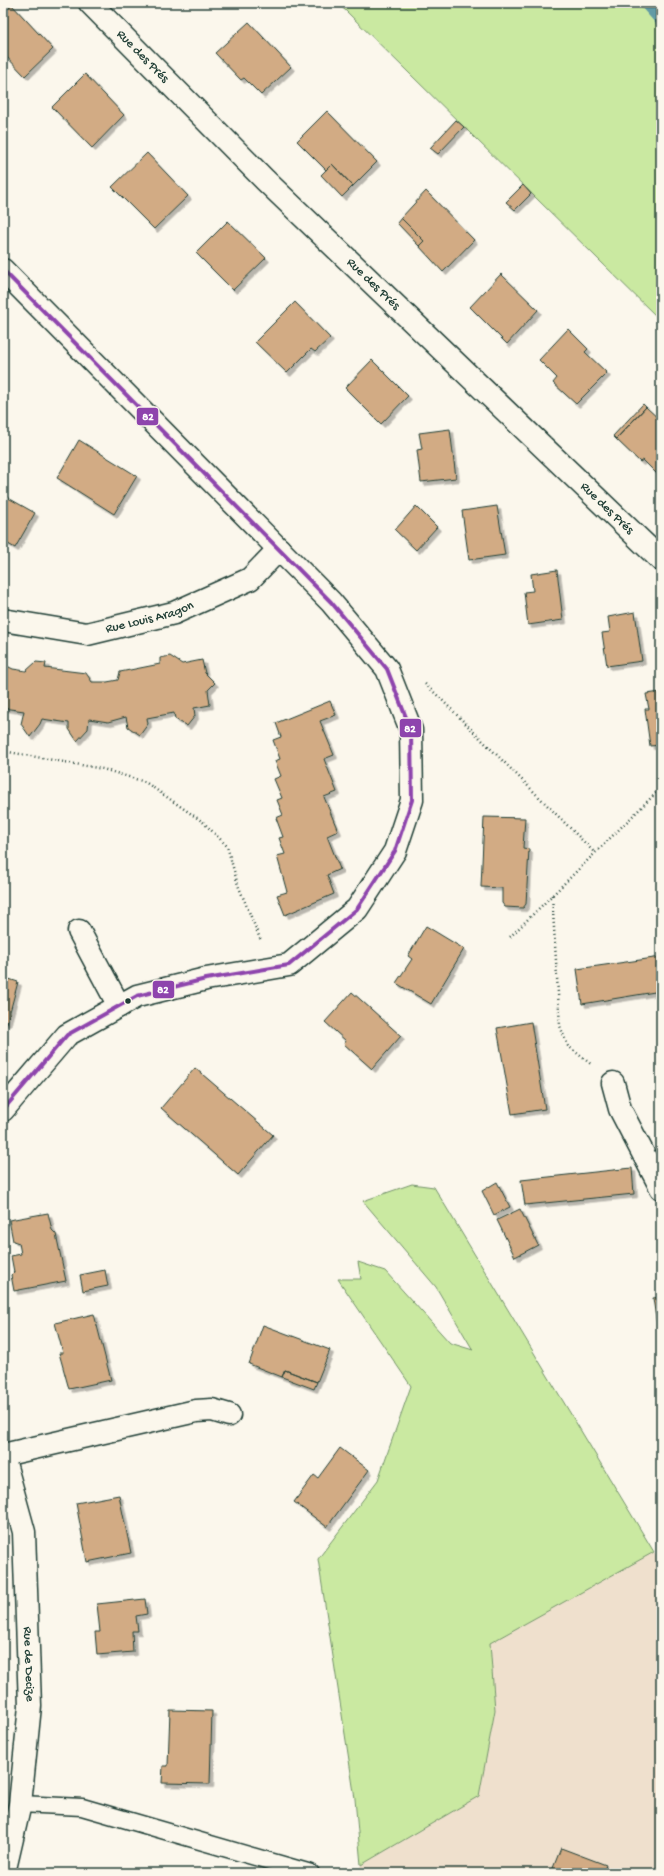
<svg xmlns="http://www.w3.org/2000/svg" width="664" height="1876" font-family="'Gochi Hand',sans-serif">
<defs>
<filter id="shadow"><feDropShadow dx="3.5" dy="3.5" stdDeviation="0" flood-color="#0004"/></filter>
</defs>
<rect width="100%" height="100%" fill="#fbf7ec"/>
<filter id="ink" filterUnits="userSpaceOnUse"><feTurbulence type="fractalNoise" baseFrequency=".025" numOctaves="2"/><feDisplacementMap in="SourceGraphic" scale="8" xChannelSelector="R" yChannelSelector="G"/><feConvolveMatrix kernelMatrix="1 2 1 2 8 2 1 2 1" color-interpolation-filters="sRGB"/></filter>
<g filter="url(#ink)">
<path fill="#efe0cd" d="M654,1552L661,1561V1873H358L361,1865L479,1796L495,1710L490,1643Z"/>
<path fill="#cae9a1" stroke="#74936a" d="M337,3H661V321L346,11Z
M412,1184L434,1187L654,1552L490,1643L495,1710L479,1796L361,1865L355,1799L318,1559L378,1480L411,1386L338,1279H361L358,1262L385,1271L450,1343L473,1350L436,1287L363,1201Z"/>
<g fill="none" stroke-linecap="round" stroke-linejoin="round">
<path stroke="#629ba5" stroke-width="10" d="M644,3L661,22"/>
</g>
<path fill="#d2ab84" stroke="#1f3d34" filter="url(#shadow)" d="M3,5L7,9L12,5L53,49L25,76L3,53Z
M249,22L291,67L261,95L244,78L241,80L215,53Z
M85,74L124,115L92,148L52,107Z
M327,111L377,162L353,186L332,164L326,170L297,141Z
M456,120L464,127L438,154L430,148Z
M147,153L188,196L154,229L112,187Z
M332,164L353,186L342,197L321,175Z
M523,185L531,194L515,210L506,202Z
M426,191L474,240L443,272L419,246L424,241L401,218Z
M401,218L424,241L419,246L397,223Z
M228,221L266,258L233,290L196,253Z
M501,274L538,310L507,344L470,307Z
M295,302L330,338L315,352L311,349L287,373L255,342Z
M568,329L588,349L585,352L607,373L576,404L553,383L557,378L539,360Z
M372,360L408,396L381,424L345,388Z
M643,404L646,407L616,439L613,436Z
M646,407L661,421V478L643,460L640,462L616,439Z
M450,429L456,478L421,482L417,450L422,449L419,433Z
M79,440L137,476L114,514L57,478Z
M3,495L35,513L15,548L3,541Z
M416,506L437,527L416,550L395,530Z
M497,506L505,555L469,560L462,511Z
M557,570L563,620L528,625L524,592L533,591L531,574Z
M635,612L642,661L607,666L602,633L610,632L608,617Z
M170,656L182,664L202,660L205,673L215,683L208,690L210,705L194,708L195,716L187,726L175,719L174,713L147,718L148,724L140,735L128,727L126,717L108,722L89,719L88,729L77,741L69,729V723L42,719L40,724L30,737L21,724L24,711L3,708V664L13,669L26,671L36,662L46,663L45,668L86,673L92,682H107L118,680L120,672L160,664V658Z
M661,692V745L650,746L645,709H649L646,694Z
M330,701L336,715L320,721L334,755L324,759L337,792L324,797L338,831L327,836L340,869L327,875L334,894L285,915L277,895L287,892L277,856L285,854L279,838L283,837L276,818L283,815L277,800L282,798L274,779L281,776L275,761L280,759L273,740L281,737L276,723Z
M484,817L525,818L523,848L529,849L526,904L523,908L505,907L502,903V888L481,887Z
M426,926L464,949L431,1004L396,983L412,959L408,956Z
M661,957V991L582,1004L577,969Z
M3,977L18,982L7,1023L3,1022Z
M352,992L401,1036L372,1069L344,1044L346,1041L325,1022Z
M531,1022L545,1109L512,1114L497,1028Z
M195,1068L273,1135L238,1175L161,1108Z
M632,1168L634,1194L525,1205L521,1180Z
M497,1182L510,1207L494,1215L482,1191Z
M520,1209L538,1245L515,1257L497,1220Z
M48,1213L52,1230L56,1234L66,1281L14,1291L11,1275L14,1272L11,1256L21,1254L19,1243L13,1241L9,1220Z
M105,1270L108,1286L83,1291L80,1275Z
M661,1297V1353L653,1298Z
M94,1314L111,1380L69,1389L59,1353H63L55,1323Z
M263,1325L330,1350L317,1382L285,1370L282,1377L249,1364Z
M285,1370L317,1382L314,1389L282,1377Z
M340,1448L369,1470L327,1527L294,1502L314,1475L318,1478Z
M119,1495L131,1553L87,1562L76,1503Z
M145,1599L147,1614L136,1616L138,1631H132L133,1652L97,1655L95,1632H100L97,1604Z
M170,1710L212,1711L210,1784L162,1783L163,1766H168Z
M561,1848L606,1865L603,1873H551Z"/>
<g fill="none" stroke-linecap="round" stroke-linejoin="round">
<g stroke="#1f3d34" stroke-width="19">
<path id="lane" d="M20,1804L82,1807L311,1873"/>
</g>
<g stroke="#1f3d34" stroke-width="25">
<g id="street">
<path d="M3,270L331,602L387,669L411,730L412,800L395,851L357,909L289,965L206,979L137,996L67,1035L3,1110"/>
<path id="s1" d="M3,620L87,634L174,613L250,579L279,549"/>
<path d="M79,931L119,1006"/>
<path d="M613,1083L620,1109L661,1188"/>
<path d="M3,1455L196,1411L212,1410L229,1415"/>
<path id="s2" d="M3,1456L24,1532L30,1706L20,1804L4,1873"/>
</g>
</g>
<g stroke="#1f3d34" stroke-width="25">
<g id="secondary">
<path id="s3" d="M90,3L265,180L661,560"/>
</g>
</g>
<path stroke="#1f3d34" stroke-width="2.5" stroke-dasharray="1 3" stroke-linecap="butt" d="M425,684L436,694L595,853
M3,751L103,769L145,782L203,822L227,846L238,885L261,941
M552,895L560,1026L568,1046L592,1065
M510,937L661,788"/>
<use href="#lane" stroke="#fbf7ec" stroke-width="16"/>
<use href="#street" stroke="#fbf7ec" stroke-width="22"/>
<use href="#secondary" stroke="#fbf7ec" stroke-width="22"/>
<g stroke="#fbf7ec" stroke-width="7">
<path id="bus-1" d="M3,270L331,602L387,669L411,730L412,800L395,851L357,909L289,965L206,979L137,996L67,1035L3,1110"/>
</g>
<use href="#bus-1" stroke="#8e44ad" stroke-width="4"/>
</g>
</g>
<circle fill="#1f3d34" stroke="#fbf7ec" stroke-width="1.5" cx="128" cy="1001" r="3.5"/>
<g text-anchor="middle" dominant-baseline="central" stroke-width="3" stroke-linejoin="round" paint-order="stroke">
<g font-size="13" fill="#1f3d34" stroke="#fbf7ec">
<text stroke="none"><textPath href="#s3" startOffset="75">Rue des Prés</textPath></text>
<text stroke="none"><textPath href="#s3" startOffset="399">Rue des Prés</textPath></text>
<text stroke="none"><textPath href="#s3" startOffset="723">Rue des Prés</textPath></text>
<text stroke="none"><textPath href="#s1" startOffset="150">Rue Louis Aragon</textPath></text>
<text stroke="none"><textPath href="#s2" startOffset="211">Rue de Decize</textPath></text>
</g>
</g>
<g stroke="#fbf7ec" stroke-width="1.5">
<rect x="136" y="407" width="23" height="19" rx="4" fill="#8e44ad"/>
<rect x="399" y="718" width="23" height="20" rx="4" fill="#8e44ad"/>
<rect x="152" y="980" width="23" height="19" rx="4" fill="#8e44ad"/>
</g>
<g font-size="11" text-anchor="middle" font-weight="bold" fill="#fff">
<text x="148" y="420">82</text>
<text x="410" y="732">82</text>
<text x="163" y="993">82</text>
</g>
<rect width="664" height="1876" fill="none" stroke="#fbf7ec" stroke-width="16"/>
<rect x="8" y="8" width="648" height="1860" fill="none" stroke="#1f3d34" stroke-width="1.5" filter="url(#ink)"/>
</svg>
